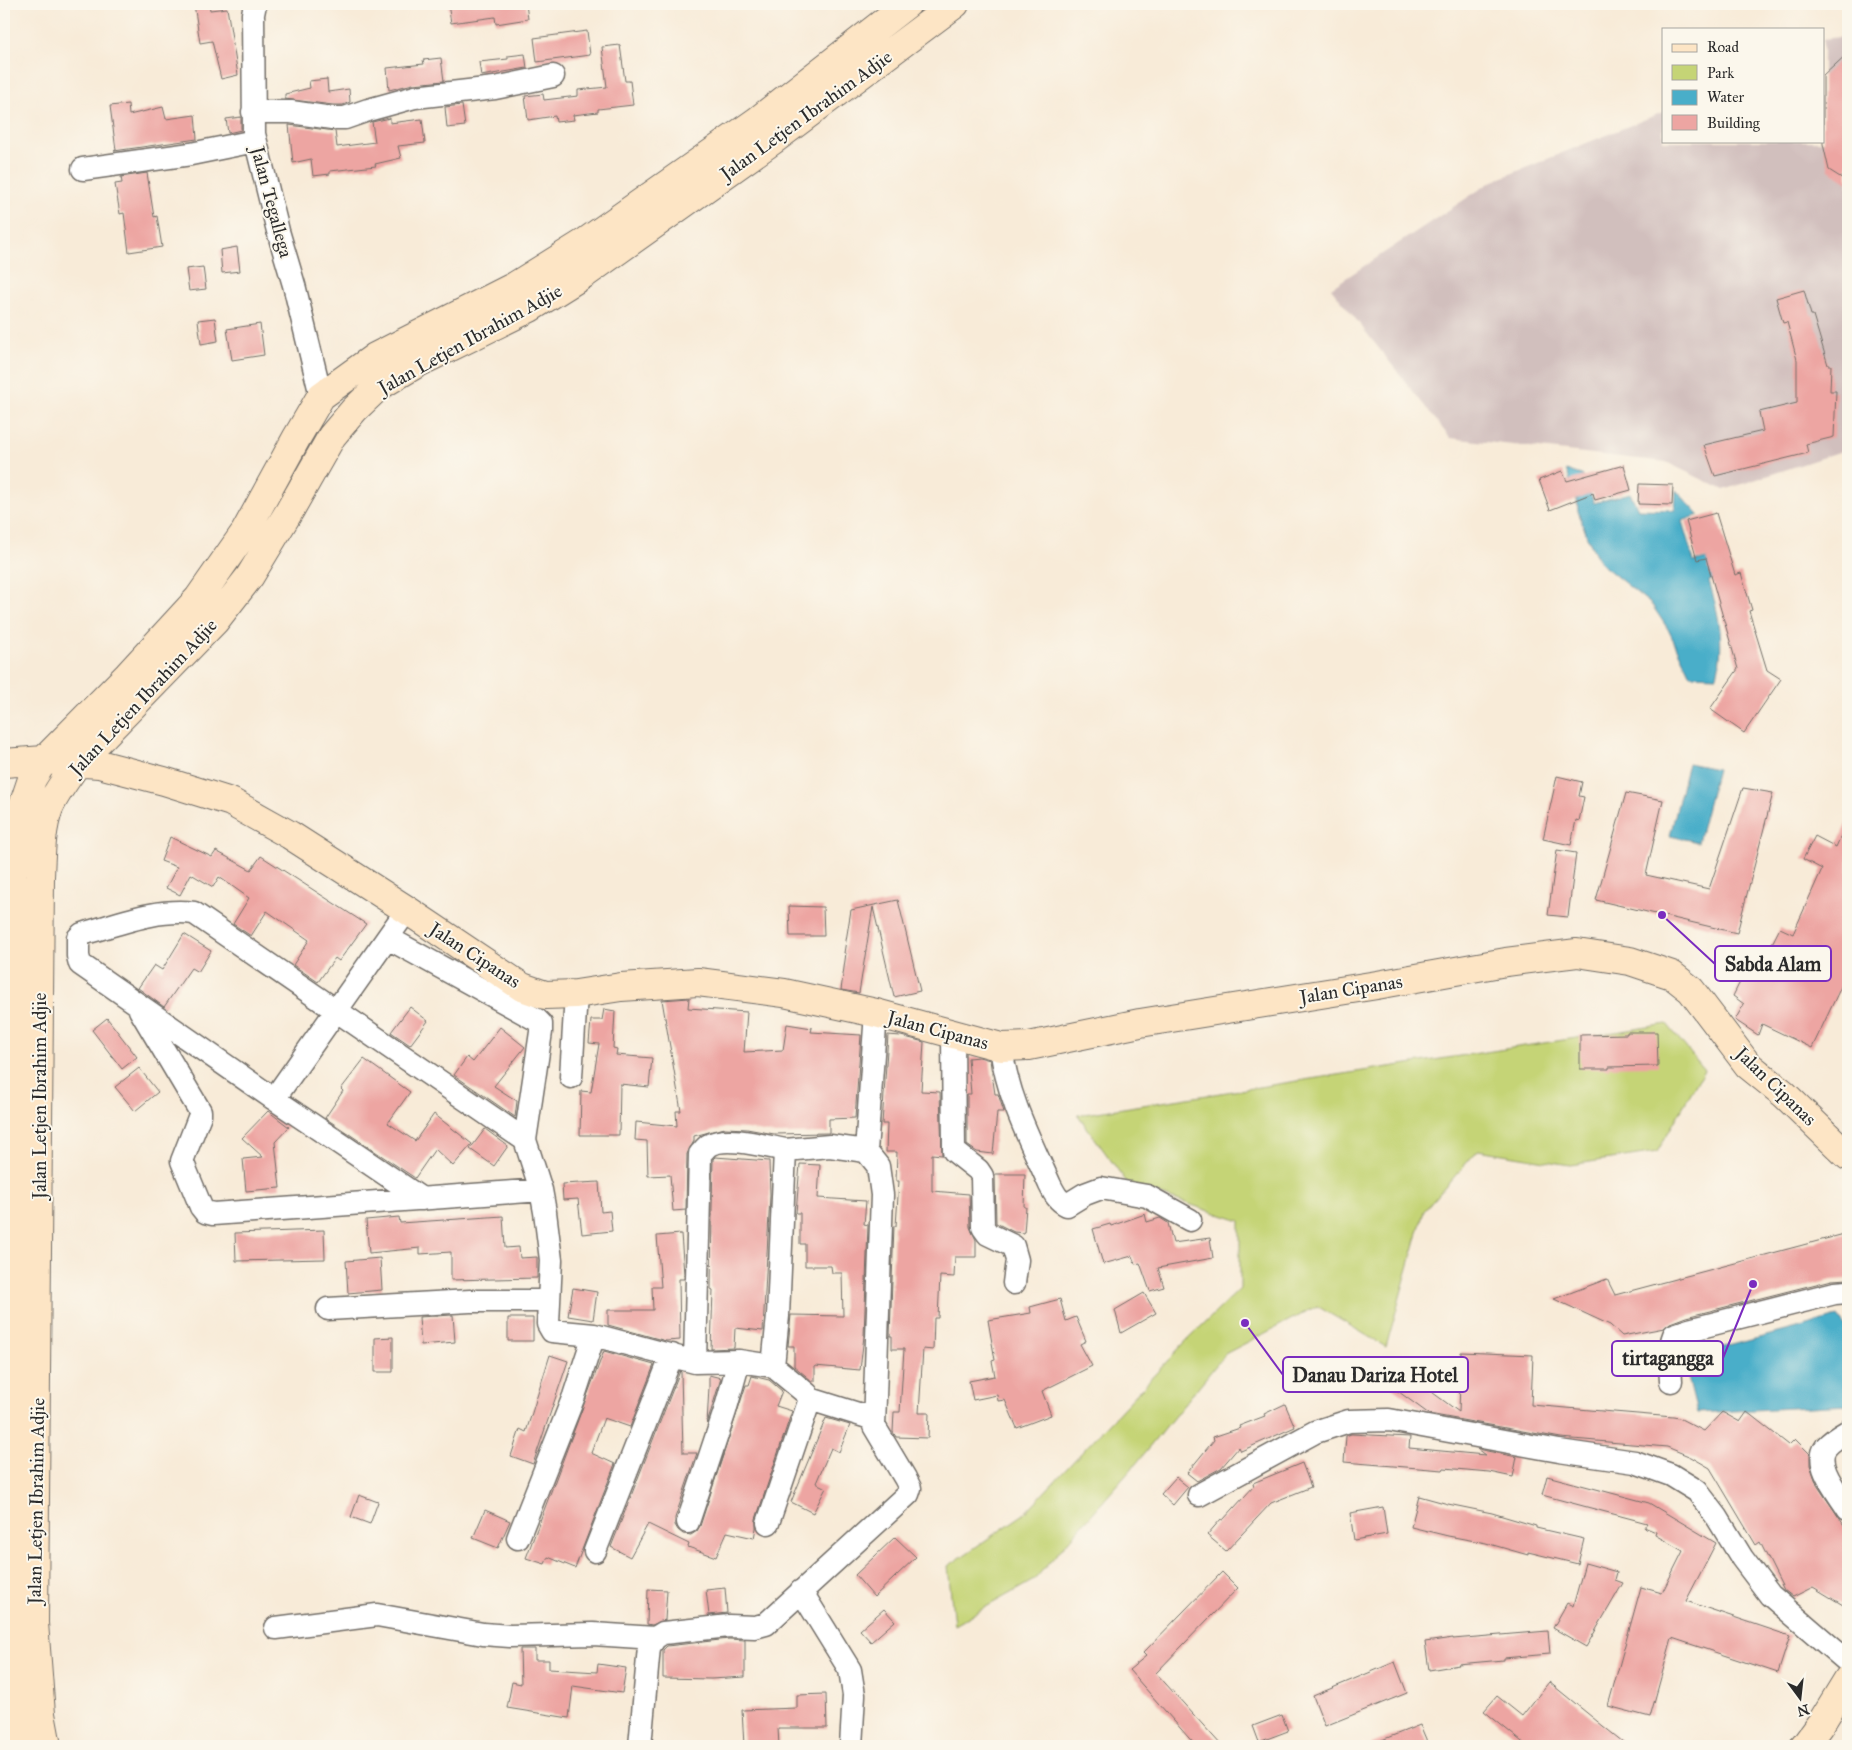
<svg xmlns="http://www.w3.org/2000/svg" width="1852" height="1750" font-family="'IM FELL Great Primer',serif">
<rect width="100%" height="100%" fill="#fbf7ec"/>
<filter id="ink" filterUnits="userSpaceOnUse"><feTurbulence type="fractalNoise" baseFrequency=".02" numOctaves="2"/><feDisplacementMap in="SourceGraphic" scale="10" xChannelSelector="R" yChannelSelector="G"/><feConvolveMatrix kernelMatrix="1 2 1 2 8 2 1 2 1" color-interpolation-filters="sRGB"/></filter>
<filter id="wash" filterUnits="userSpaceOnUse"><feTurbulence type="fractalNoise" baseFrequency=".0096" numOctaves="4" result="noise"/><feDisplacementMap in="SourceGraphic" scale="20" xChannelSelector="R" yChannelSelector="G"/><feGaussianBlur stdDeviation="1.12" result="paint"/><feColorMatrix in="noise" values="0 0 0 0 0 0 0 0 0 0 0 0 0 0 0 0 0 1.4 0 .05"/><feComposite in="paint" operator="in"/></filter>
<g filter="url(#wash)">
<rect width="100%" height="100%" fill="#f8ebd8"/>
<path fill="#d1bfbd" d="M1848,36V449L1724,490L1666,462L1450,438L1331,288L1491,182L1663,112V141H1823V39Z"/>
<path fill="#c5d476" stroke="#788050" d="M1667,1024L1704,1070L1657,1152L1570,1165L1478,1150L1424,1211L1386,1347L1317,1306L1225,1354L1135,1465L1034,1580L954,1625L948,1566L1024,1514L1187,1340L1240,1289V1221L1128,1184L1078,1115Z"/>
<path fill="#49aec9" stroke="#3a6c7a" d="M1566,470L1584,476L1594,503L1630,493L1638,509L1675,510L1676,490L1699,515L1682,521L1694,562L1714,557L1720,577L1709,581C1719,615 1725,641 1717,676L1690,675L1668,629L1652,605L1600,563L1587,537L1578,511L1577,500Z
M1688,763L1717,769L1698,842L1670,836Z
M1838,1317L1848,1330V1405L1697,1413L1683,1358Z"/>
<g id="blocks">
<path fill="#eda5a2" d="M194,4H209L210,10L227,8L238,75L221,79L212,41L200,43Z
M448,4H526L528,19L496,24L495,17L451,23Z
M587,31L590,55L537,62L534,38Z
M620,45L625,81H630L633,105L598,109V112L573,115L574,120L556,122L555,116L528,120L525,96L543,94L544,100L578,96V90L607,87L602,47Z
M1848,53V182L1829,170L1823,144V76Z
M525,54L527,68L481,76L479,62L508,59V56Z
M441,58L444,81L413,84L389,90L387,68L424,64L423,60Z
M327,79L328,92L349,89L350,102L343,105H333L285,99V94L310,88L309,81Z
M128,104L129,115L163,107L166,119L195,115L197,139L114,151L116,150L110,106Z
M462,105L465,126L447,128L445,107Z
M241,117V130L228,133L226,119Z
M390,118V123L422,119L425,143L398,146L401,158L375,164L376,166L330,171V174L313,176L311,159L293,163L289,125L335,131L337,147L375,142L372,122Z
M147,173L154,217L157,216L162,247L129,252L124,213L120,214L115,184L122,183L121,177Z
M237,247L240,271L222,273L220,250Z
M203,267L206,289L189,291L186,269Z
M1804,290L1811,315H1813L1828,365H1831L1830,391H1836L1834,437L1806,444L1808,453L1715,476L1704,445L1763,431L1759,412L1797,403V360L1787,322L1783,323L1776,298Z
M215,318L218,341L201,344L198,320Z
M260,324L264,355L232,360L227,329Z
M1624,465L1631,490L1595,500L1593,493L1550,510L1539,480L1562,471L1567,481Z
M1639,484L1673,485L1672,505L1638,504Z
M1716,513L1735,575L1741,573L1752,610L1749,611L1767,670L1781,679L1744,733L1710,709L1738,669L1706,558L1697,560L1686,521Z
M1557,776L1582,782L1579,796L1584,797L1579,821L1576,820L1571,845L1543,839Z
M1743,788L1773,793L1737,933L1596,900L1626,793L1663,800L1646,875L1709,889Z
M1848,820V972L1812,1048L1762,1024L1758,1035L1735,1020L1744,1004L1733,996L1745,972L1755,977L1780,928L1793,934L1822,869L1803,859L1815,836L1836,847Z
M170,837L212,857L216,851L251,870L261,856L366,924L339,961L335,958L318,982L293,965L309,940L267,911L251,936L233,924L249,898L219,877L213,887L191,874L180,895L166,888L177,867L161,861Z
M1557,850L1576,853L1568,917L1548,915Z
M898,900L920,991L894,997L873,907L859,993L841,990L846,953H844L851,910Z
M789,906L823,907L824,936H790Z
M184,934L211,951L198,972L191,968L164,1007L138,988L154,965L162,970Z
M689,998L688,1008L747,1012L744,1052L783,1050L787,1024L812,1028L811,1032L861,1035L855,1118L829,1119V1133L774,1134L747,1129L725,1128L694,1136V1141L687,1154L686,1210L673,1211L670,1175L648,1176L647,1141L635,1140L636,1122L677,1126L676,1111H681L662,1000Z
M410,1007L428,1021L410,1045L391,1032Z
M604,1009L615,1011L613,1048L617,1049L616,1055L652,1058L649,1087L620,1084L619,1135H580L581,1091L591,1092L599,1044L589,1043L591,1020H602Z
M107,1018L137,1057L122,1069L92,1030Z
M500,1027L525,1047L494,1086L517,1101L515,1117L454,1075L467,1057L473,1062Z
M1627,1032H1657L1658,1066L1609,1067V1069H1580V1035L1627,1034Z
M888,1035L901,1036L924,1042L921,1091L940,1092L942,1155L932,1154V1191L969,1194L970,1227L976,1240V1257H955L954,1277L940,1276L938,1318H934L933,1350L923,1349L919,1413H929L928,1438L896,1437L893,1432L894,1412H900L904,1349H892V1336H890L894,1226H896L899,1181H896L897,1152H886L887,1124H882Z
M979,1057L990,1060L995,1094H998L1004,1112H997L993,1154L977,1152L967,1145V1094H971L968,1058Z
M364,1059L410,1092L388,1123L415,1141L434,1114L472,1144L453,1166L435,1149L415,1178L325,1118L343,1091L341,1089Z
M139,1068L158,1092L135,1111L115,1087Z
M268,1111L289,1127L275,1142L280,1188L246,1191L243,1159L263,1157L242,1138Z
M485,1129L508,1146L494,1166L470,1149Z
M715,1157L769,1161L770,1195L763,1331L735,1328L734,1348L711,1349L713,1290L711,1289L712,1208L713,1159Z
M800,1164L820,1165L818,1198L866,1201L864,1224L868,1225L864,1336L860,1370L815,1366V1381H812L794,1366V1346H788L791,1315L843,1316L842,1273H832L831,1266H805V1244H800V1213H796Z
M995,1174H1025L1024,1207H1026L1024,1233L1014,1232L996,1223Z
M599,1182L601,1212L610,1211L612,1231L582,1234L578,1199L563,1200L562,1184Z
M1145,1214L1147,1222L1160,1218L1168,1223L1173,1243L1210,1238L1213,1258L1158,1268L1164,1287L1150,1291L1140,1263L1135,1264L1132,1256L1103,1264L1093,1229L1110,1224L1111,1226Z
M503,1216L505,1248L519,1247L520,1258L537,1257V1278L451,1280V1252L420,1254V1248L369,1253L366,1220L399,1217L400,1223Z
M324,1230L325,1259L236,1261L235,1233Z
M1848,1233V1279L1832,1280L1686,1317L1670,1323L1664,1328L1622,1336L1610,1325L1554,1299L1607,1279L1615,1295Z
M681,1234L684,1274V1279H679L680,1340L666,1341L608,1325V1310H653L652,1287H661L657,1236Z
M380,1258L382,1290L348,1293L346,1261Z
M573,1288L597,1292L593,1320L568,1316Z
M1144,1293L1156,1313L1121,1333L1115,1310Z
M1060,1299L1066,1321L1076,1317L1086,1341L1080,1344L1092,1366L1042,1391L1051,1415L1017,1428L1005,1400L998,1401L997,1395L973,1400L969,1381L995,1376L992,1361L995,1360L988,1320L1031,1313L1030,1307Z
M453,1315L455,1342L421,1345L419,1317Z
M508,1318H533V1341H508Z
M393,1337V1372H375V1338Z
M604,1351L654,1365L630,1427L604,1418L591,1453L615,1464L575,1568L548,1557L545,1564L526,1558Z
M1461,1352L1533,1355L1531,1405L1673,1417L1679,1418L1704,1431L1722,1412L1740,1422L1747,1412L1789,1445L1795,1439L1810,1454V1465L1817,1485L1848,1531V1608L1813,1587L1793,1597L1784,1590L1760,1542L1756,1545L1710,1468L1691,1457L1667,1447L1561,1438L1429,1414L1384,1381L1395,1365L1459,1412Z
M550,1355L568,1361L533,1464L511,1456L520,1429L526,1432Z
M680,1371L681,1372L683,1453H697L675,1518V1525L678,1530L683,1534L691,1535L697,1531L700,1526L746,1385H749L752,1376L769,1380L782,1391L776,1406L792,1411L756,1519V1528L754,1538L727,1532L716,1557L688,1547L689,1544L648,1524L630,1557L611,1547Z
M709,1375L721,1378L707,1424L709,1387Z
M1285,1404L1295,1427L1241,1451L1239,1447L1221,1468L1197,1481L1187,1473L1214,1440L1213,1437L1240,1428L1239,1426L1265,1416L1264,1414Z
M826,1418L850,1425L839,1452L831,1448L816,1483L826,1488L813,1513L791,1502Z
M1351,1434L1410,1437L1409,1448L1485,1455L1477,1449L1517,1457L1513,1477L1489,1472L1444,1468L1443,1470L1344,1462L1346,1436Z
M1302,1463L1311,1487L1271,1503L1226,1551L1207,1535L1221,1519L1223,1520L1254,1486L1253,1483Z
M1547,1476L1649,1503L1716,1543L1686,1601L1790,1636L1778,1673L1672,1638L1650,1717L1608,1706L1641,1587L1662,1593L1683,1551L1655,1535L1656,1532L1644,1527L1647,1523L1542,1495Z
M1176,1477L1188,1487L1173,1505L1161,1494Z
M359,1495L378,1502L370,1524L351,1517Z
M1419,1496L1448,1504L1492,1513L1536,1526V1528L1584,1539L1578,1564L1528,1552V1555L1486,1543L1448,1536L1411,1527Z
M1383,1507L1387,1534L1354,1540L1350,1513Z
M485,1510L510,1521L498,1548L473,1538Z
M895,1537L916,1557L874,1597L855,1575Z
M1585,1563L1617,1572L1615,1580L1623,1583L1586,1647L1553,1628L1567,1603L1573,1606Z
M1222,1572L1238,1588L1156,1673L1222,1746H1196L1129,1670L1146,1656L1143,1653Z
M725,1588L727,1613L709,1615L706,1590Z
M648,1589L667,1590L665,1620L652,1625L647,1624Z
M884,1609L895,1621L871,1642L860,1630Z
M1548,1631L1550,1654L1503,1658V1660L1458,1664L1459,1665L1429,1670L1425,1642L1453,1638V1639Z
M729,1639L745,1640V1677L711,1679L663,1678V1650L667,1646Z
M520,1649H535V1660H549V1669L597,1672L598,1664L626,1668L622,1693L573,1686L569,1718L507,1708L512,1682L521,1684Z
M1395,1662L1407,1693L1325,1726L1313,1696Z
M1549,1682L1603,1726L1628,1746H1527L1484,1711L1497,1696L1522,1716Z
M826,1694L827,1728H778L779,1746H744L742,1710L797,1708V1695Z
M1282,1715L1288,1731L1259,1742L1253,1726Z
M1420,1725L1429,1746H1369V1745Z"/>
</g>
</g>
<g filter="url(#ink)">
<use href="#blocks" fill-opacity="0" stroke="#736e68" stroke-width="1"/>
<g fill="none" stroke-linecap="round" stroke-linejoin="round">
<g stroke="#736e68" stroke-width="25">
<path id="street" d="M255,4L253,14L254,134L278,231L294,285L321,396
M253,112H291L332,118H345L368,110L415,97L495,88L553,76
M83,169L191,154L255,141
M407,910L274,1099L80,964L78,956V938L82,934C119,924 156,908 194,913L525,1140
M388,938L537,1020L541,1024V1032L525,1140L541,1190L545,1212L551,1260L548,1324L552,1331L594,1335L695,1362L739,1361
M140,1010L200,1111V1115L182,1161L201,1207L205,1212L213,1214L541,1190
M953,1035L954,1151L978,1170L982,1176L983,1227L988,1234L1013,1246L1017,1260L1014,1283
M1001,1047C1007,1096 1030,1140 1050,1185C1054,1193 1058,1201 1067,1205L1085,1194L1101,1188L1147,1196L1190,1220
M571,1077L576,994
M274,1099L422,1199
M328,1309L470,1301H549
M695,1362L700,1154C703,1151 706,1147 709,1145C726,1135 765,1146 785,1150
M773,1366L778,1316L785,1150L830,1146L866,1151
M1671,1381C1670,1365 1668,1350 1674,1335L1689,1330L1835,1293L1848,1292
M810,1399L874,1419
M1848,1431C1841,1435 1832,1440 1826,1447C1813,1465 1839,1494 1848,1509
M1199,1495L1315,1432L1349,1421L1389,1420L1559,1451L1635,1462L1671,1475L1697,1491L1717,1517L1742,1558L1770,1595L1848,1662
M688,1522L725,1411L739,1361L773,1366
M768,1523L810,1399L807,1394L773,1366
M518,1538L574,1396L594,1335
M595,1551L672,1355
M801,1591L850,1670L854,1695L851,1746
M276,1628L377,1615L483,1634L510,1636L593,1634L655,1638
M640,1746L649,1647L655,1638L663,1633L729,1626L755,1627L766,1624L908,1494L910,1488L905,1478L874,1426L882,1195L878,1166L866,1151L876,1013"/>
</g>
<g stroke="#736e68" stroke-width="30">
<path id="secondary" d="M4,763L44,760L99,764L164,781L231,802L290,835L407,910L522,987L545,995L576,994L621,987L698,982L784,993L876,1013L1001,1047L1029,1046L1140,1023L1377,985L1506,962L1577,953L1630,961L1672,975L1691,990L1748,1065L1784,1094L1848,1156
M22,1746L17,1715L10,1637L12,874L15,845L23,806L32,779L44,760L128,675L198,599L245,532L297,437L321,396L375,357L515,286L584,243L757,121L907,4
M47,1746L41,1714L34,1623L40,877C41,854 41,830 49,808C56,792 68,777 78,762L215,621L250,576L290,510L332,436L354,410L379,386L416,364L530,308L586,273L776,138L955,4
M1804,1746L1821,1723L1848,1679"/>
</g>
<use href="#street" stroke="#fff" stroke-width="22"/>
<use href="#secondary" stroke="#fde5c5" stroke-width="28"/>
</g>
</g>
<g text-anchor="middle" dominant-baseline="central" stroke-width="4" stroke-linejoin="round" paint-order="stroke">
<g font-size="19" fill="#2b2b2b" stroke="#fbf7ec">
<text transform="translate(806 115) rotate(-36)">Jalan Letjen Ibrahim Adjie</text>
<text transform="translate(272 202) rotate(75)">Jalan Tegallega</text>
<text transform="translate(470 339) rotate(-29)">Jalan Letjen Ibrahim Adjie</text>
<text transform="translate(143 697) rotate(-47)">Jalan Letjen Ibrahim Adjie</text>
<text transform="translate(475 955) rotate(33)">Jalan Cipanas</text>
<text transform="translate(1351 989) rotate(-9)">Jalan Cipanas</text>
<text transform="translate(938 1030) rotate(15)">Jalan Cipanas</text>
<text transform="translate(1776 1086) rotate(44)">Jalan Cipanas</text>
<text transform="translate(39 1096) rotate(-90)">Jalan Letjen Ibrahim Adjie</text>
<text transform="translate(36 1501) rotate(-89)">Jalan Letjen Ibrahim Adjie</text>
</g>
</g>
<path fill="none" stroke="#7b2cbf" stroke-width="2" d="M1662 915L1715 964M1753 1284L1723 1358M1245 1323L1283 1375"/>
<g fill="#7b2cbf" stroke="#fbf7ec" stroke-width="2">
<circle cx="1662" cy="915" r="5"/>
<circle cx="1753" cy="1284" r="5"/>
<circle cx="1245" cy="1323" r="5"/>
</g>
<g fill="#fbf7ec" stroke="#7b2cbf" stroke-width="2">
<rect x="1715" y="946" width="116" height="35" rx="5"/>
<rect x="1612" y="1341" width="111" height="35" rx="5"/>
<rect x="1283" y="1357" width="185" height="35" rx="5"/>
</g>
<g font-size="20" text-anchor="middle" font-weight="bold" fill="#2b2b2b">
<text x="1773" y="971">Sabda Alam</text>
<text x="1668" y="1365">tirtagangga</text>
<text x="1375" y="1382">Danau Dariza Hotel</text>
</g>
<rect width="1852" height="1750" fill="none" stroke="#fbf7ec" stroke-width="20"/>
<rect x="1662" y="28" width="162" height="115" fill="#fbf7ec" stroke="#a8a59f"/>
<rect x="1672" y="44" width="25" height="8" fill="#fde5c5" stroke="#a8a59f"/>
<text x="1707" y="52" font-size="15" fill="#2b2b2b">Road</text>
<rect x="1672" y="65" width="25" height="15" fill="#c5d476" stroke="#a8a59f"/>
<text x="1707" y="78" font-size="15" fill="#2b2b2b">Park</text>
<rect x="1672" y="90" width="25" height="15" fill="#49aec9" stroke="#a8a59f"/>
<text x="1707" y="102" font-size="15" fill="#2b2b2b">Water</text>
<rect x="1672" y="115" width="25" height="15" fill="#eda5a2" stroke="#a8a59f"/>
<text x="1707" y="128" font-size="15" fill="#2b2b2b">Building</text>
<g transform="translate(1800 1698) rotate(165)" stroke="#fbf7ec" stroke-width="4" paint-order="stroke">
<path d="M0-4L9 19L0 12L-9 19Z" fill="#2b2b2b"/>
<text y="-8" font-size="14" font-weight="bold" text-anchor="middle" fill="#2b2b2b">N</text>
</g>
</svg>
